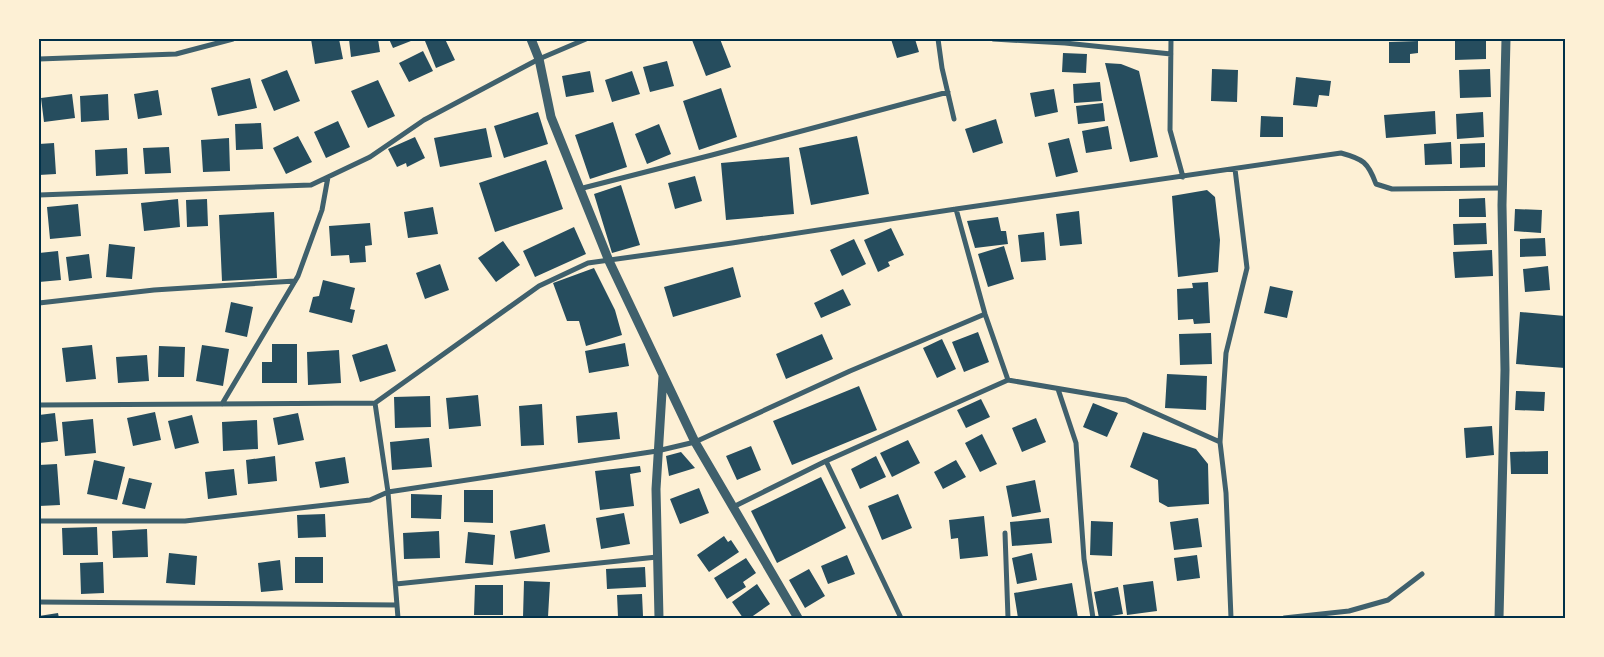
<svg xmlns="http://www.w3.org/2000/svg" width="1604" height="657" font-family="Overpass,sans-serif">
<rect width="100%" height="100%" fill="#fdf0d5"/>
<path fill="#264d5e" d="M311,39H339L343,59L315,64Z
M349,39H378L380,52L351,57Z
M389,39H416L393,48Z
M431,39H445L455,60L436,68L425,41Z
M696,39H720L731,67L706,76L692,40Z
M891,39H915L919,52L897,58Z
M1455,39H1486V59L1455,60Z
M1418,41V53L1410,54V63H1389V42Z
M423,51L433,71L409,82L399,63Z
M1063,53L1087,54L1086,73L1062,72Z
M667,61L674,86L650,92L643,67Z
M1105,63L1121,64L1139,71L1158,157L1130,162Z
M1212,69L1238,70L1237,102L1211,101Z
M1490,69L1491,97L1460,98L1459,70Z
M287,70L300,101L274,111L261,80Z
M590,71L594,92L566,97L562,76Z
M632,71L640,94L612,102L605,80Z
M1296,77L1331,81L1329,96L1319,95L1317,107L1293,105Z
M250,78L257,108L218,116L211,88Z
M378,80L395,116L368,128L351,91Z
M1100,82L1102,101L1074,103L1073,84Z
M721,88L737,137L699,150L683,101Z
M1054,89L1058,112L1035,117L1030,93Z
M158,90L162,115L138,119L134,94Z
M72,94L75,118L44,122L41,98Z
M108,94L109,120L81,122L80,96Z
M1103,103L1105,121L1078,124L1076,106Z
M1435,111L1436,134L1386,138L1384,115Z
M538,112L548,144L504,158L494,126Z
M1483,112L1484,137L1457,139L1456,114Z
M1261,116L1283,117V137H1260Z
M996,119L1003,143L973,153L965,129Z
M338,121L350,147L326,158L314,132Z
M613,122L627,167L590,179L575,135Z
M261,123L263,149L236,150L235,124Z
M659,124L671,154L647,164L635,134Z
M1108,126L1112,149L1086,153L1082,131Z
M486,128L492,157L440,167L434,138Z
M298,136L312,162L286,174L273,148Z
M857,136L869,194L811,205L799,148Z
M415,137L425,158L407,167L406,163L397,167L388,149Z
M229,138L230,171L203,172L201,140Z
M1069,138L1078,172L1056,177L1048,143Z
M1451,142L1452,164L1425,165L1424,144Z
M54,143L56,174L39,175V144Z
M1485,143V167L1460,168V144Z
M169,147L171,173L145,174L143,148Z
M127,148L128,174L96,176L95,150Z
M789,157L794,214L726,220L721,163Z
M546,160L563,209L495,232L479,183Z
M695,176L702,201L675,209L668,183Z
M621,185L640,245L612,253L594,194Z
M1207,190L1215,197L1220,240L1218,272L1178,277L1172,196Z
M1485,198L1486,217H1459V199Z
M178,199L180,227L144,231L141,203Z
M207,199L208,226L187,227L186,200Z
M78,204L81,236L50,239L47,207Z
M433,207L438,234L408,238L404,212Z
M1515,209L1542,210L1541,233L1514,231Z
M1079,211L1082,244L1060,246L1056,214Z
M274,212L277,278L222,281L219,215Z
M998,217L1001,231H1006L1008,244L975,248L967,221Z
M370,223L372,245L365,246L366,262L350,263L349,255L331,256L329,226Z
M1486,223L1487,244L1454,245L1453,224Z
M574,227L586,254L535,277L523,251Z
M891,228L904,255L888,262L890,266L878,272L864,240Z
M1044,232L1046,260L1021,262L1018,235Z
M1545,238L1546,256L1520,257V239Z
M854,239L866,264L842,276L830,250Z
M503,241L520,265L496,282L478,258Z
M109,244L135,247L132,279L106,277Z
M1004,246L1014,279L988,287L978,254Z
M1492,250L1493,276L1455,278L1453,252Z
M58,251L61,280L39,282V253Z
M89,254L92,278L69,281L66,257Z
M440,264L449,290L425,299L416,273Z
M1548,266L1550,290L1525,292L1523,269Z
M733,267L741,297L673,317L664,287Z
M594,268L615,310L622,335L586,346L579,321H567L553,283Z
M323,280L355,288L350,309L355,310L352,323L309,312L313,297L319,296Z
M1208,282L1210,323L1194,324L1193,319L1178,320L1177,289L1193,288L1192,283Z
M1270,286L1293,291L1287,318L1264,313Z
M843,289L851,305L821,318L814,303Z
M231,302L253,307L247,337L225,332Z
M1520,312L1565,316V368L1516,364Z
M978,332L989,362L964,372L952,342Z
M1211,333L1212,364L1180,365L1179,334Z
M822,334L833,359L786,379L776,354Z
M942,339L956,369L937,378L923,348Z
M625,343L629,366L589,373L585,351Z
M272,344H297V383H262V362H272Z
M387,344L396,371L360,382L352,355Z
M92,345L96,379L66,382L62,348Z
M202,345L229,349L223,386L196,381Z
M159,346L185,347L184,377H158Z
M339,350L341,383L308,385L307,352Z
M147,355L149,381L118,383L116,357Z
M1167,374L1207,376L1206,410L1165,408Z
M859,386L877,430L792,465L773,421Z
M1516,391L1545,392L1544,411L1515,410Z
M478,395L481,426L449,429L446,398Z
M430,396L431,427L395,428L394,397Z
M981,399L990,417L966,428L957,410Z
M1093,403L1118,413L1107,437L1083,427Z
M542,404L544,445L521,446L519,406Z
M155,412L161,440L133,446L127,418Z
M617,412L620,439L578,443L576,416Z
M55,413L58,441L39,443V415Z
M298,413L304,440L278,445L273,418Z
M192,415L199,443L175,449L168,421Z
M1036,418L1046,442L1022,452L1012,428Z
M93,419L96,453L65,456L62,422Z
M257,420L258,449L223,451L222,422Z
M1492,426L1494,455L1466,458L1464,428Z
M1143,432L1196,449L1208,464L1209,504L1168,507L1159,502L1158,480L1130,467Z
M982,434L997,464L980,472L965,443Z
M429,438L432,467L392,470L390,442Z
M908,440L920,463L892,477L880,453Z
M751,446L761,470L737,480L726,456Z
M1548,451V474H1511L1510,452Z
M681,452L695,468L669,476L666,456Z
M275,456L277,481L248,484L246,460Z
M876,456L886,477L860,489L851,469Z
M345,457L349,483L320,488L315,462Z
M94,460L125,467L117,500L87,494Z
M956,460L966,477L943,489L934,472Z
M57,464L60,505L39,506V465Z
M640,466L641,472L630,474L634,506L600,510L595,471Z
M234,469L237,495L208,499L205,472Z
M821,477L846,528L777,563L751,511Z
M129,478L152,483L145,509L122,504Z
M1035,480L1041,512L1012,517L1006,486Z
M699,488L709,513L680,524L670,499Z
M464,490H493V523L464,522Z
M411,494L442,495L441,519L411,518Z
M898,494L912,528L882,540L868,506Z
M624,513L630,544L601,549L596,518Z
M325,514L326,537L298,538L297,515Z
M984,516L988,556L960,559L958,538L951,539L949,520Z
M1049,518L1052,543L1012,546L1010,522Z
M1198,518L1202,547L1174,550L1170,522Z
M1091,521L1113,522L1112,556L1090,555Z
M545,524L550,552L515,559L510,531Z
M97,527L98,555H63L62,528Z
M147,529L148,557L113,558L112,531Z
M439,531L440,558L404,559L403,533Z
M468,532L495,535L493,565L465,563Z
M724,536L728,542L731,540L739,552L709,572L697,555Z
M169,553L197,556L195,585L166,583Z
M1032,553L1037,580L1017,584L1012,558Z
M847,555L855,574L828,584L821,566Z
M1197,555L1200,578L1177,581L1174,558Z
M295,557H323V583H295Z
M746,558L756,573L743,582L746,587L727,599L714,578Z
M280,560L283,590L261,592L258,563Z
M103,562L104,593L81,594L80,563Z
M645,567L646,587L607,589L606,569Z
M809,569L825,596L805,608L789,580Z
M524,581L550,582L548,617H523Z
M1153,581L1157,611L1127,615L1123,585Z
M1072,583L1078,618H1018L1014,593Z
M757,584L770,604L750,618H743L732,602Z
M475,585H503V615H474Z
M1118,587L1123,614L1099,618L1094,592Z
M642,594L643,616L618,617L617,595Z
M58,613L59,618H39V616Z"/>
<g fill="none" stroke-linecap="round" stroke-linejoin="round">
<path stroke="#3f606c" stroke-width="5" d="M938,39L942,68L954,119
M993,39L1065,43L1171,54
M1171,39L1170,130L1183,177
M39,59L176,54L233,39
M579,189L712,155L948,92
M39,195L311,185L370,157L424,120L539,59L586,39
M956,209L985,314L1008,380
M39,303L154,290L295,281
M1058,389L1076,443L1084,559L1093,618
M222,404L298,276L322,210L328,177
M39,405L375,403
M826,461L901,618
M733,507L826,461L1008,380L1126,400L1220,442
M39,521H185L370,500L388,492L657,451L695,442L850,371L985,314
M1005,533L1008,618
M396,584L657,557
M39,602L397,605
M398,618L388,492L375,403L539,286L588,263L732,243L956,209L1341,153C1363,159 1368,162 1376,184L1392,189L1503,188
M1231,618L1226,493L1220,442L1226,353L1247,268L1235,169
M1284,618L1349,611L1388,600L1422,574"/>
<path stroke="#3f606c" stroke-width="9" d="M531,39L539,59L551,117L609,261L695,442L798,618
M659,618L656,489L663,376
M1499,618L1505,370L1502,205L1506,39"/>
</g>
<rect width="1604" height="657" fill="none" stroke="#fdf0d5" stroke-width="80"/>
<rect x="40" y="40" width="1524" height="577" fill="none" stroke="#003049" stroke-width="2"/>
</svg>
